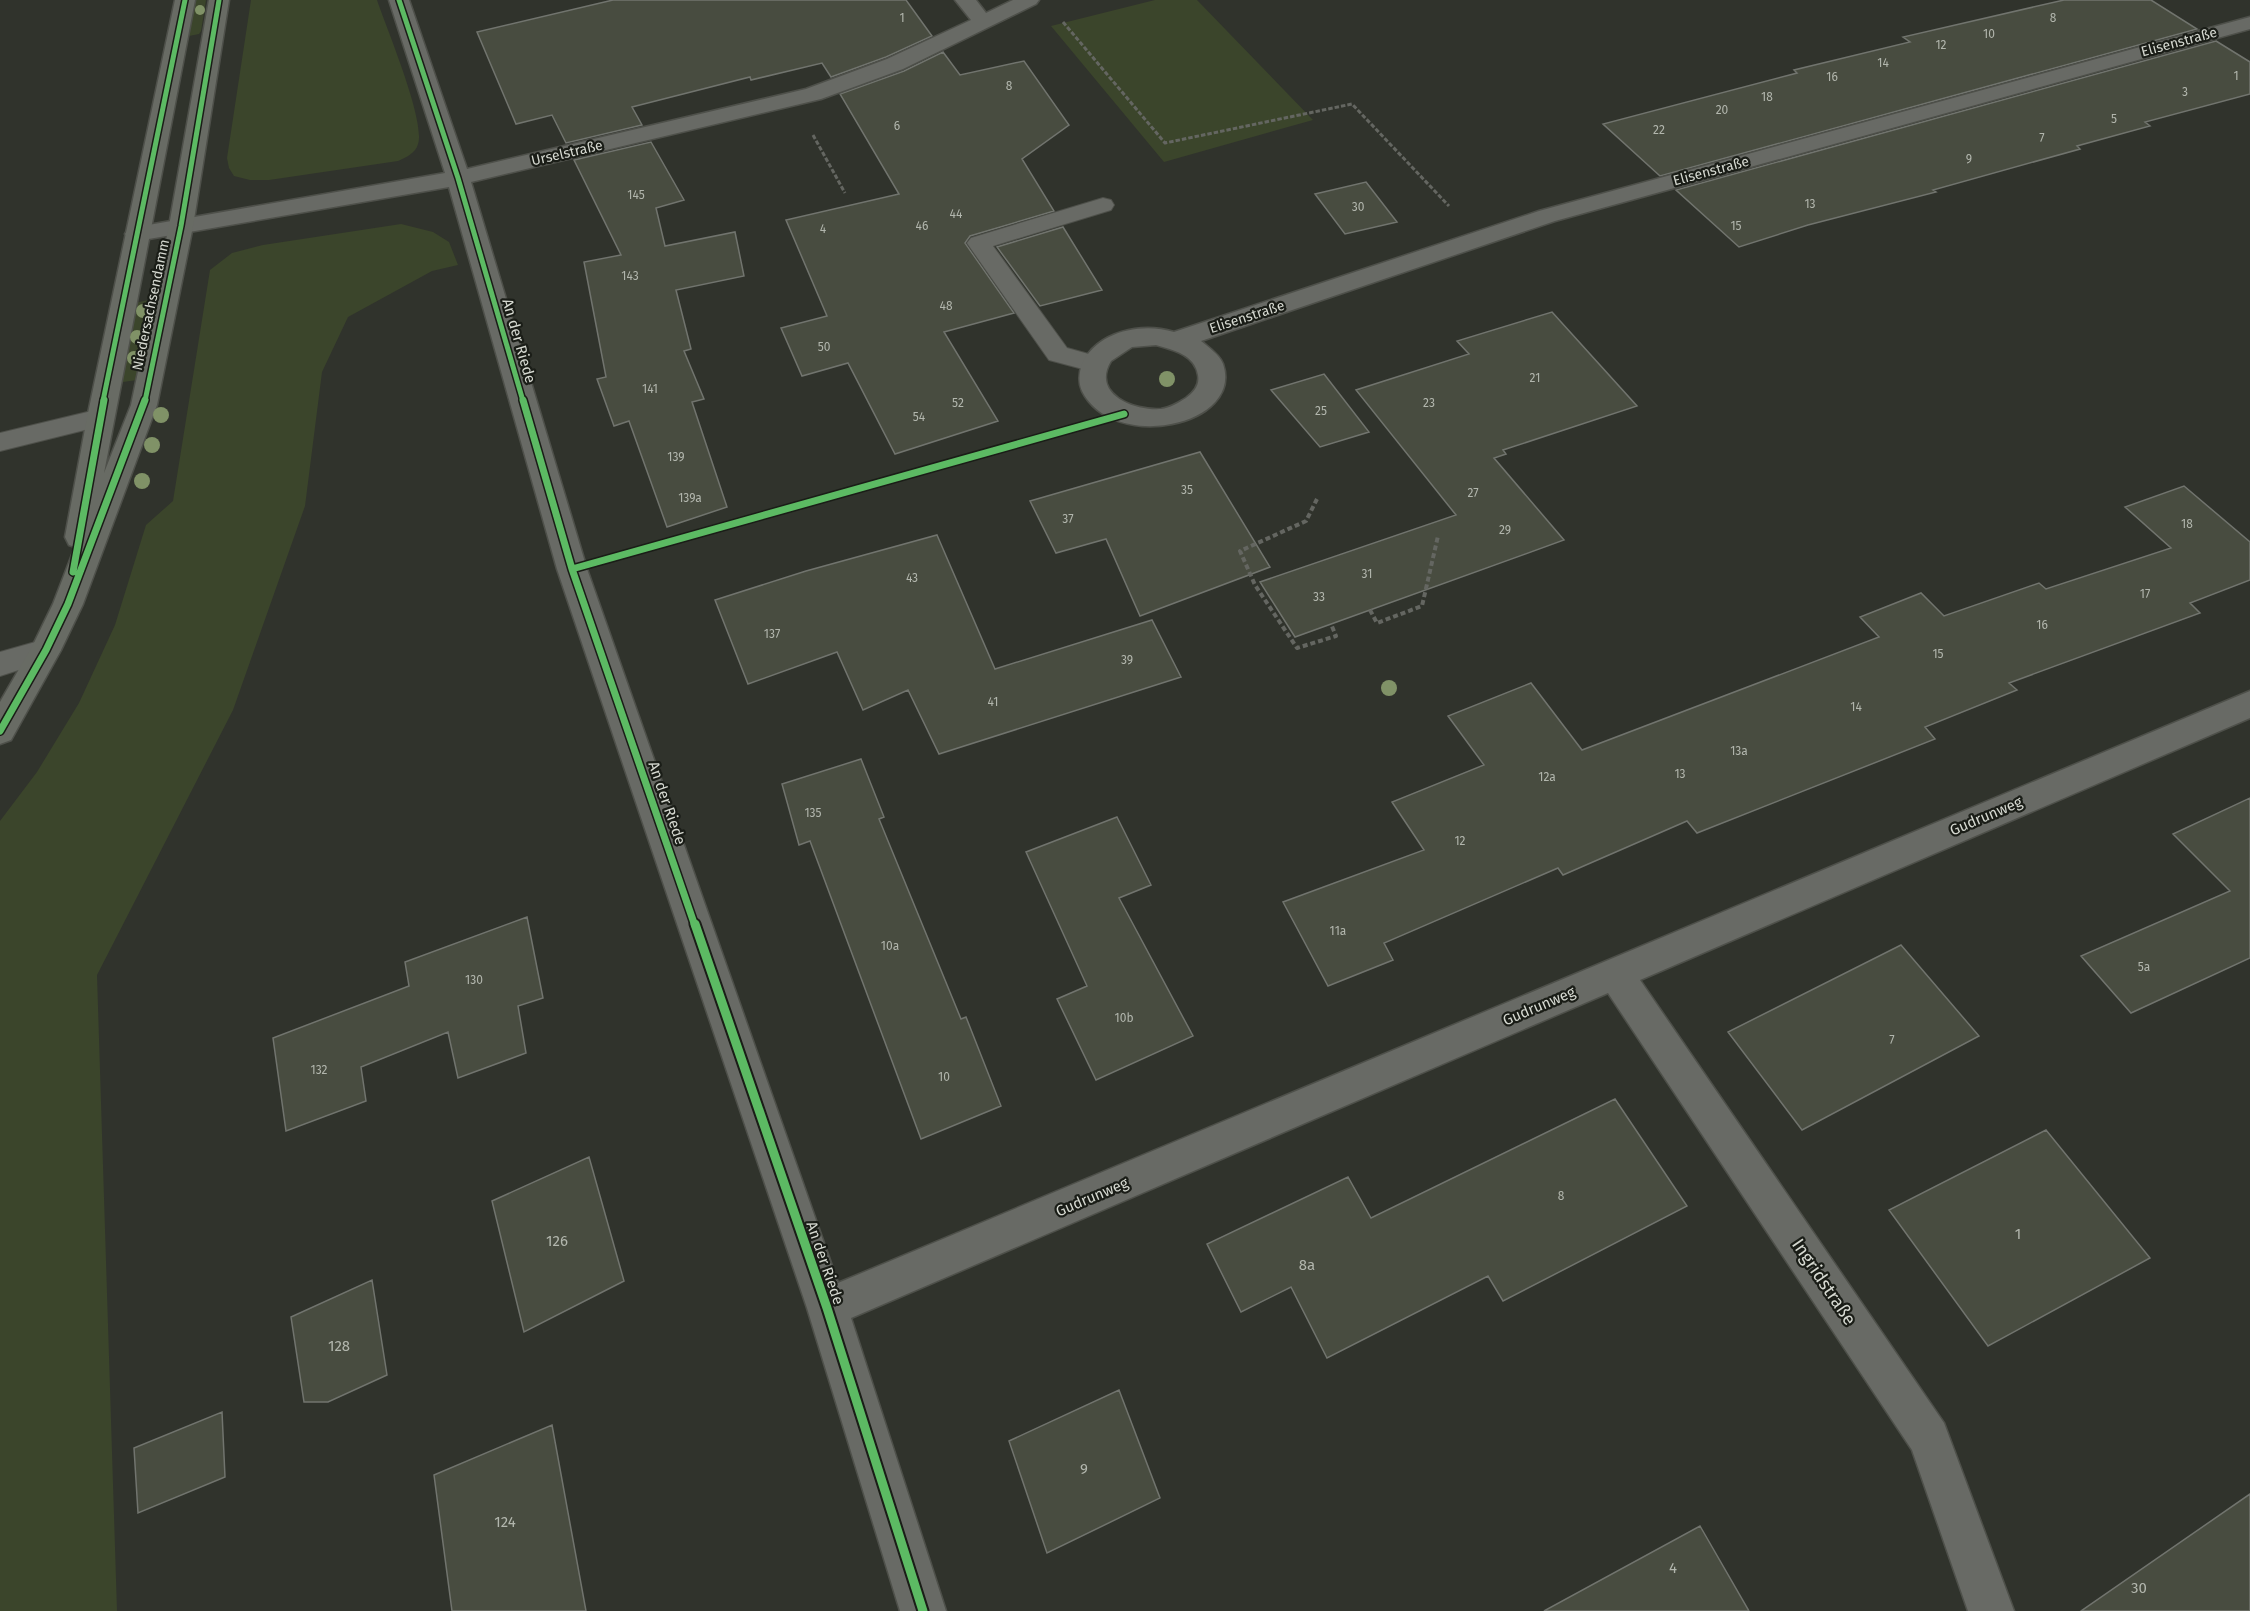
<svg xmlns="http://www.w3.org/2000/svg" width="2250" height="1611" font-family="'Fira Sans',sans-serif">
<rect width="100%" height="100%" fill="#30332c"/>
<path fill="#3b452b" d="M193,0H206L201,31L199,34L189,36L187,34Z
M251,0H377C386,27 426,121 418,144C416,153 405,158 398,161L269,180H250L234,176L229,168L227,158Z
M1155,0H1197L1313,120L1164,162L1051,26Z
M401,224L433,232L449,242L458,265L432,271L348,317L322,372L305,506L233,710L97,975L117,1611H0V821L37,772L79,703L115,625L146,525L173,501L210,270L232,253L263,245Z
M157,298L137,380L123,382L120,378L135,303Z"/>
<path fill="#484c40" stroke="#71746e" stroke-width="1.5" d="M613,0H906L932,36L886,57L831,77L822,63L751,80L750,77L632,107L642,125L566,143L552,115L516,124L477,32Z
M2064,0H2151L2197,29L1660,176L1603,124L1797,73L1794,70L1910,42L1903,37Z
M2216,41L2250,62V94L2145,122L2150,126L2077,146L2080,149L1933,190L1936,192L1808,225L1739,247L1676,190Z
M943,52L960,75L1024,61L1069,125L1022,159L1054,211L970,236L965,243L1014,313L944,332L998,421L895,454L848,363L802,376L781,328L827,316L786,220L899,194L840,94L904,71Z
M651,142L684,200L656,208L665,246L735,232L744,276L676,290L691,349L684,351L704,399L692,402L727,507L667,527L629,421L614,426L597,379L606,377L584,262L621,255L574,160Z
M1366,182L1397,222L1345,234L1315,194Z
M1063,227L1102,290L1040,306L997,247Z
M1552,312L1637,406L1503,450L1506,454L1494,458L1564,540L1295,637L1260,582L1456,515L1356,390L1469,354L1457,341Z
M1324,374L1369,432L1320,447L1271,390Z
M1200,452L1270,567L1140,616L1106,539L1056,553L1030,501Z
M2184,486L2250,542V580L2190,603L2200,613L2009,683L2017,690L1925,727L1935,739L1697,833L1687,821L1563,875L1558,868L1384,943L1393,960L1328,986L1283,902L1424,850L1392,802L1484,765L1448,716L1531,683L1582,750L1879,637L1860,617L1921,593L1944,616L2039,583L2046,589L2171,548L2125,507Z
M937,535L995,669L1152,620L1181,677L939,754L908,690L863,710L837,652L748,684L715,600L806,571Z
M861,759L884,817L879,819L961,1019L966,1017L1001,1106L921,1139L810,841L799,845L782,784Z
M2250,798V958L2131,1013L2081,956L2230,891L2173,834Z
M1117,817L1151,885L1119,898L1193,1036L1096,1080L1057,999L1087,986L1026,852Z
M527,917L543,998L518,1006L526,1053L458,1078L448,1032L361,1067L366,1101L286,1131L273,1038L409,986L405,962Z
M1901,945L1979,1036L1802,1130L1728,1032Z
M1615,1099L1687,1206L1503,1301L1488,1276L1327,1358L1291,1287L1241,1312L1207,1244L1348,1177L1371,1218Z
M2046,1130L2150,1258L1988,1346L1889,1210Z
M589,1157L624,1281L524,1332L492,1201Z
M372,1280L387,1375L328,1402H304L291,1317Z
M1119,1390L1160,1498L1047,1553L1009,1441Z
M222,1412L225,1477L138,1513L134,1448Z
M552,1425L586,1611H452L434,1475Z
M2250,1494V1611H2081Z
M1700,1526L1749,1611H1544Z"/>
<g fill="none" stroke-linecap="round" stroke-linejoin="round">
<g stroke="#4e504a" stroke-width="2">
<path id="lane" d="M1103,198L1111,200L1114,205L1111,210L993,246L1067,348L1103,358L1106,364L1103,370L1094,372L1049,360L967,243L971,238Z
M100,409L109,412L113,418L109,424L0,451V433Z
M46,639L56,642L61,650L56,658L0,676V652Z"/>
</g>
<g stroke="#4e504a" stroke-width="3">
<path id="street" d="M389,0H409L467,169L806,89L887,59L971,20L955,0H976L986,13L1013,0H1039L1036,4L903,69L821,99L471,182L587,569L838,1283L2250,691V718L1640,980L1944,1423L2014,1611H1968L1912,1450L1608,993L851,1318L946,1611H900L807,1308L557,569L449,187L137,241L129,239L125,234L129,229L137,227L445,173Z
M2250,17V29L1555,221L1201,341C1208,347 1220,355 1223,364C1244,426 1113,453 1082,391C1078,382 1079,373 1082,364C1097,331 1142,322 1174,332L1539,211ZM1156,345C1174,350 1195,355 1198,375C1200,385 1194,392 1186,398C1178,403 1170,408 1161,409C1134,411 1091,394 1111,361L1132,347Z"/>
</g>
<g stroke="#4e504a" stroke-width="3">
<path id="secondary" d="M175,0H195L104,473L131,405L169,226L209,0H229L193,226L157,405L83,604L61,650L11,740L0,744V702L33,645L53,604L75,547L69,545L65,537L87,418Z"/>
</g>
<path stroke="#646661" stroke-width="3" stroke-dasharray="4.5 2" stroke-linecap="butt" d="M1063,22L1165,143L1352,104L1449,206
M813,135L845,193"/>
<path stroke="#646661" stroke-width="4" stroke-dasharray="5 3" stroke-linecap="butt" d="M1317,499L1306,521L1240,551L1255,585L1297,648L1336,636L1331,624
M1370,610L1377,623L1422,606L1438,536"/>
<use href="#lane" fill="#686a65" fill-rule="evenodd"/>
<use href="#street" fill="#686a65" fill-rule="evenodd"/>
<use href="#secondary" fill="#686b64" fill-rule="evenodd"/>
<g stroke="#1a1d17" stroke-width="8">
<path id="cycleway-far2" d="M399,0L458,178L523,401
M103,401L185,0
M145,401L181,226L219,0"/>
</g>
<g stroke="#1a1d17" stroke-width="10">
<path id="cycleway-far1" d="M523,400L572,569L695,926
M572,569L1124,414
M73,572L104,400
M0,731L46,650L68,604L145,400"/>
</g>
<g stroke="#1a1d17" stroke-width="13">
<path id="cycleway" d="M695,924L827,1308L923,1611"/>
</g>
<use href="#cycleway-far2" stroke="#5cba63" stroke-width="5"/>
<use href="#cycleway-far1" stroke="#5cba63" stroke-width="7"/>
<use href="#cycleway" stroke="#5cba63" stroke-width="9"/>
</g>
<g fill="#809267">
<circle cx="200" cy="10" r="5"/>
<circle cx="143" cy="311" r="7"/>
<circle cx="137" cy="337" r="7"/>
<circle cx="134" cy="358" r="7"/>
<circle cx="1167" cy="379" r="8"/>
<circle cx="161" cy="415" r="8"/>
<circle cx="152" cy="445" r="8"/>
<circle cx="142" cy="481" r="8"/>
<circle cx="1389" cy="688" r="8"/>
</g>
<g text-anchor="middle" dominant-baseline="central" stroke-width="4.5" stroke-linejoin="round" paint-order="stroke">
<g font-size="12" fill="#b2b6ad">
<text x="902" y="18">1</text>
<text x="2053" y="18">8</text>
<text x="1989" y="34">10</text>
<text x="1941" y="45">12</text>
<text x="1883" y="63">14</text>
<text x="2236" y="76">1</text>
<text x="1832" y="77">16</text>
<text x="1009" y="86">8</text>
<text x="2185" y="92">3</text>
<text x="1767" y="97">18</text>
<text x="1722" y="110">20</text>
<text x="2114" y="119">5</text>
<text x="897" y="126">6</text>
<text x="1659" y="130">22</text>
<text x="2042" y="138">7</text>
<text x="1969" y="159">9</text>
<text x="636" y="195">145</text>
<text x="1810" y="204">13</text>
<text x="1358" y="207">30</text>
<text x="956" y="214">44</text>
<text x="922" y="226">46</text>
<text x="1736" y="226">15</text>
<text x="823" y="229">4</text>
<text x="630" y="276">143</text>
<text x="946" y="306">48</text>
<text x="824" y="347">50</text>
<text x="1535" y="378">21</text>
<text x="650" y="389">141</text>
<text x="958" y="403">52</text>
<text x="1429" y="403">23</text>
<text x="1321" y="411">25</text>
<text x="919" y="417">54</text>
<text x="676" y="457">139</text>
<text x="1187" y="490">35</text>
<text x="1473" y="493">27</text>
<text x="690" y="498">139a</text>
<text x="1068" y="519">37</text>
<text x="2187" y="524">18</text>
<text x="1505" y="530">29</text>
<text x="1367" y="574">31</text>
<text x="912" y="578">43</text>
<text x="2145" y="594">17</text>
<text x="1319" y="597">33</text>
<text x="2042" y="625">16</text>
<text x="772" y="634">137</text>
<text x="1938" y="654">15</text>
<text x="1127" y="660">39</text>
<text x="993" y="702">41</text>
<text x="1856" y="707">14</text>
<text x="1739" y="751">13a</text>
<text x="1680" y="774">13</text>
<text x="1547" y="777">12a</text>
<text x="813" y="813">135</text>
<text x="1460" y="841">12</text>
<text x="1338" y="931">11a</text>
<text x="890" y="946">10a</text>
<text x="2144" y="967">5a</text>
<text x="474" y="980">130</text>
<text x="1124" y="1018">10b</text>
<text x="1892" y="1040">7</text>
<text x="319" y="1070">132</text>
<text x="944" y="1077">10</text>
<text x="1561" y="1196">8</text>
</g>
<g font-size="14" fill="#d6d9d1" stroke="#1a1d17">
<text transform="translate(2179 42) rotate(-15)">Elisenstraße</text>
<text transform="translate(567 153) rotate(-13)">Urselstraße</text>
<text transform="translate(1711 171) rotate(-15)">Elisenstraße</text>
<text transform="translate(151 305) rotate(-78)">Niedersachsendamm</text>
<text transform="translate(1247 317) rotate(-18)">Elisenstraße</text>
</g>
<g font-size="15" fill="#d6d9d1" stroke="#1a1d17">
<text transform="translate(519 341) rotate(74)">An der Riede</text>
<text transform="translate(667 803) rotate(71)">An der Riede</text>
<text transform="translate(1986 816) rotate(-23)">Gudrunweg</text>
<text transform="translate(1539 1006) rotate(-23)">Gudrunweg</text>
<text transform="translate(1092 1197) rotate(-23)">Gudrunweg</text>
<text transform="translate(825 1263) rotate(71)">An der Riede</text>
</g>
<g font-size="15" fill="#b2b6ad">
<text x="2018" y="1234">1</text>
<text x="557" y="1241">126</text>
<text x="1307" y="1265">8a</text>
<text x="339" y="1346">128</text>
<text x="1084" y="1469">9</text>
<text x="505" y="1522">124</text>
<text x="1673" y="1568">4</text>
<text x="2139" y="1588">30</text>
</g>
<g font-size="18" fill="#d6d9d1" stroke="#1a1d17">
<text transform="translate(1824 1282) rotate(56)">Ingridstraße</text>
</g>
</g>
</svg>
